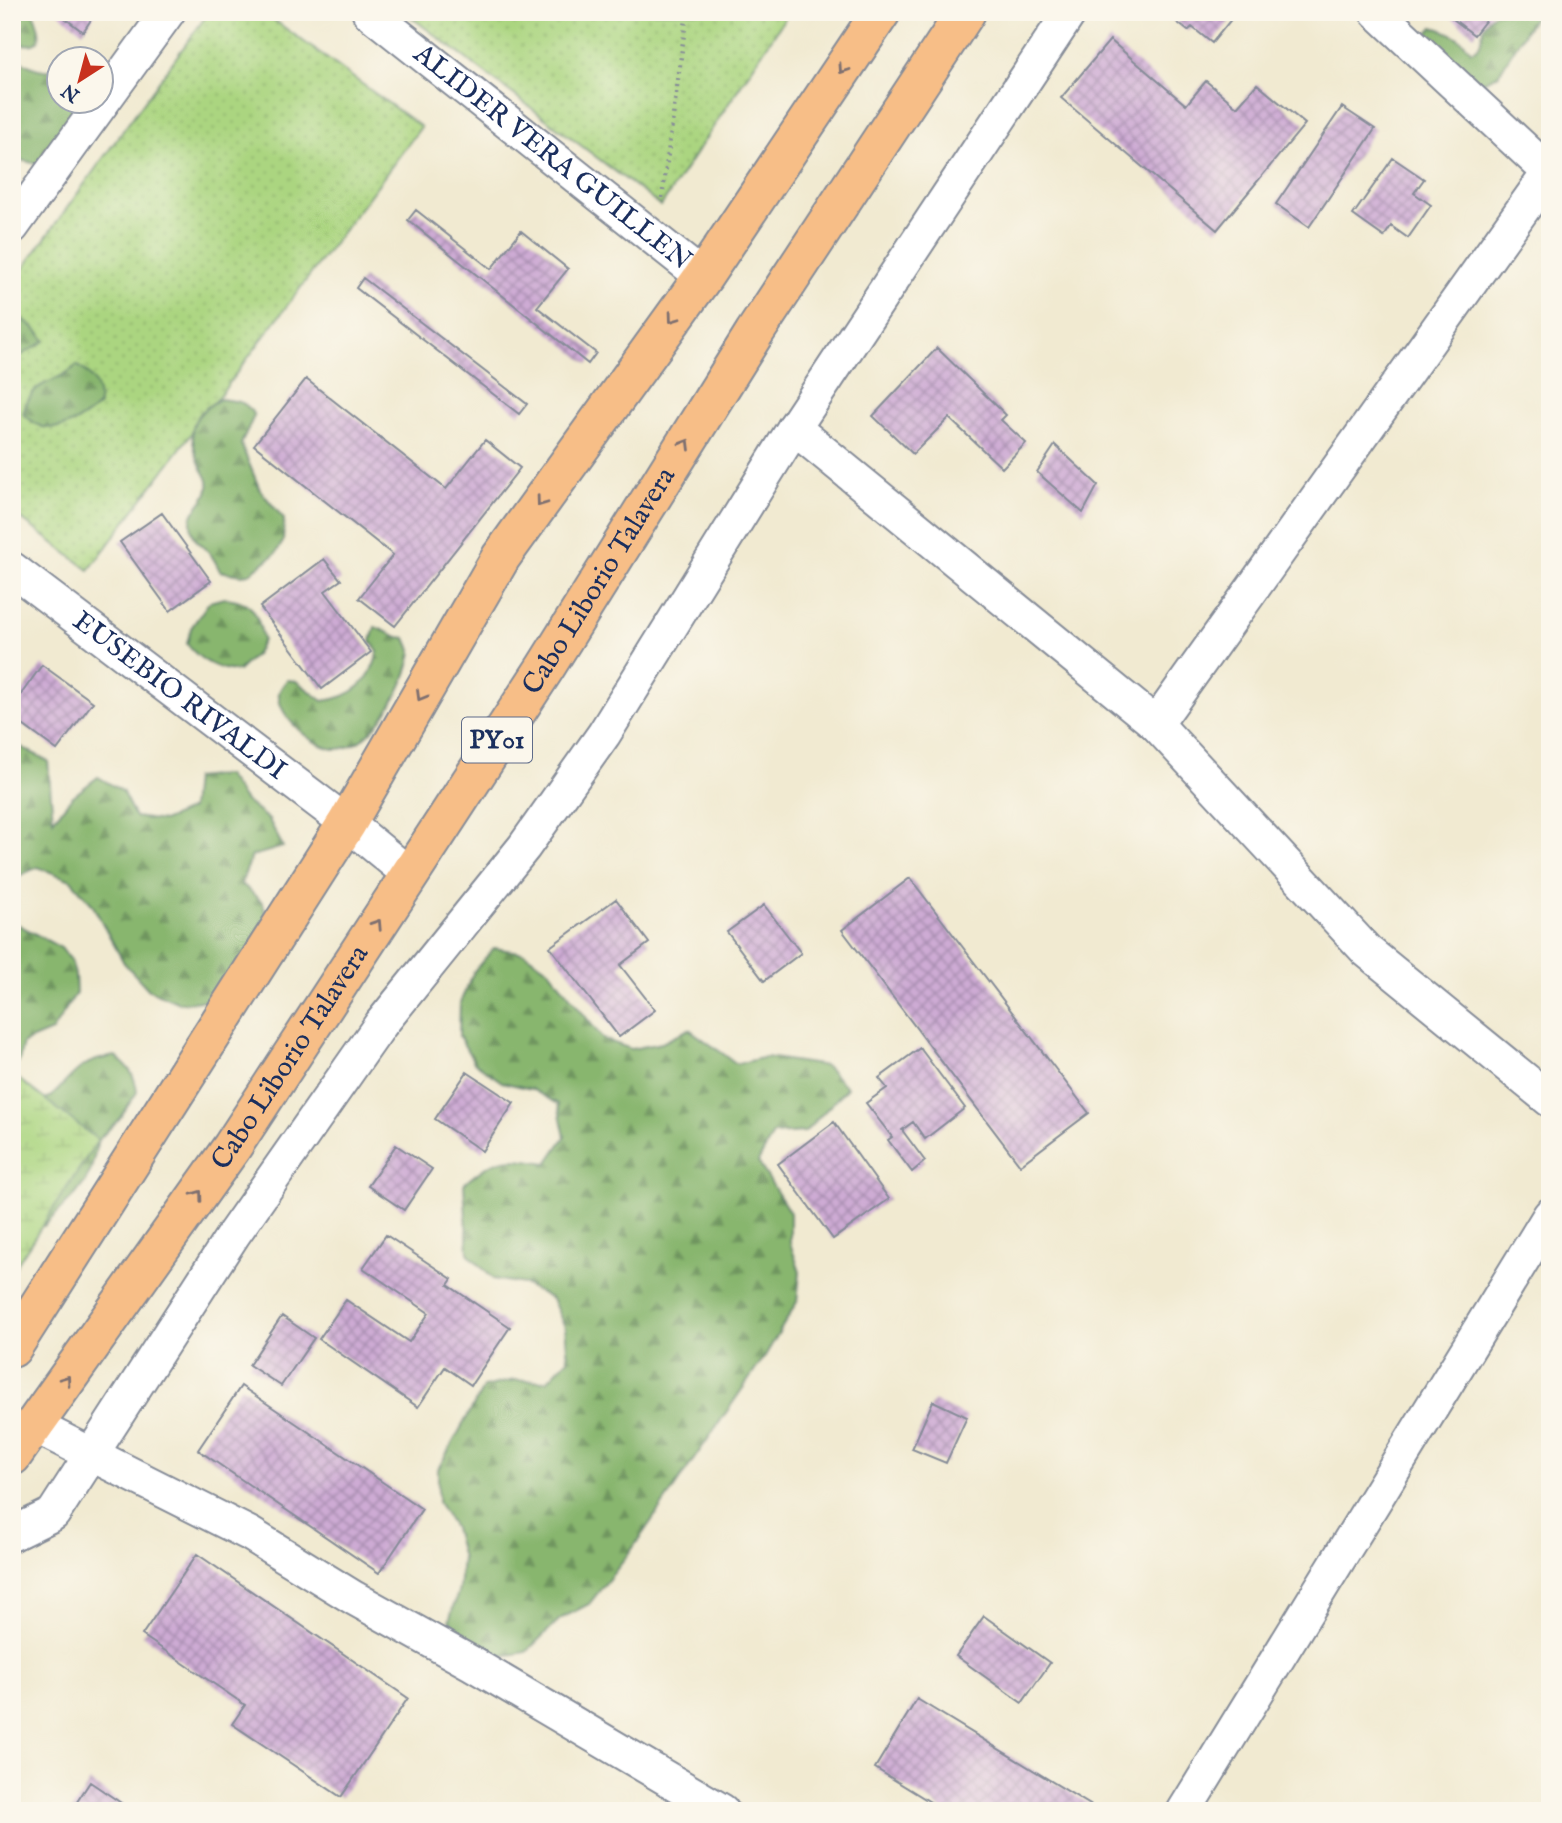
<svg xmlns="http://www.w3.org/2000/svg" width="1562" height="1823" font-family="'IM FELL English',serif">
<defs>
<pattern id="grass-dots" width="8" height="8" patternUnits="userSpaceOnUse" patternTransform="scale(1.75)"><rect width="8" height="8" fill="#abd580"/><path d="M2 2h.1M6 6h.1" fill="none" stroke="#93b771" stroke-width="1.8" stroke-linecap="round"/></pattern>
<pattern id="forest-firs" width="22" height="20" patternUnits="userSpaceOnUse" patternTransform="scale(1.75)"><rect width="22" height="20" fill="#88b66e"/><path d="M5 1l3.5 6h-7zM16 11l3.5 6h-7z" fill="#6e945e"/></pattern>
<pattern id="wetland-marsh" width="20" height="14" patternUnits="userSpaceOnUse" patternTransform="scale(1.75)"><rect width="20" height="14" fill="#abd580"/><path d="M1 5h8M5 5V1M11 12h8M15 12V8" fill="none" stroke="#93b771"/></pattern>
<pattern id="building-cross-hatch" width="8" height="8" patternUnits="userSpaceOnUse" patternTransform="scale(1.75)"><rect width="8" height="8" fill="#ceabd4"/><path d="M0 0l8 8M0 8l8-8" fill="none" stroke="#a68caf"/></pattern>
</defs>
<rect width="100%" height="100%" fill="#fbf7ec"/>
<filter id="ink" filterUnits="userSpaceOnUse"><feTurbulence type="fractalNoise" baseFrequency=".0143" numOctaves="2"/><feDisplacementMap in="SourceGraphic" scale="14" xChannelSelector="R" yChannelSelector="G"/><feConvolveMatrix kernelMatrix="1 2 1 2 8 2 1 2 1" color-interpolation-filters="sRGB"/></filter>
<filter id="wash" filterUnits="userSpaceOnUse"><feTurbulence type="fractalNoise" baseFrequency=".00686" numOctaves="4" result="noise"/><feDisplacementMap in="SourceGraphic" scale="28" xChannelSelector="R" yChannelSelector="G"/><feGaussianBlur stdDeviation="1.57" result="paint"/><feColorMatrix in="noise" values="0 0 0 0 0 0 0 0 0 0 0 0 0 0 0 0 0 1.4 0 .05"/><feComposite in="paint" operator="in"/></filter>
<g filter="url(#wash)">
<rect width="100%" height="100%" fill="#f1ead1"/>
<path fill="url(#grass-dots)" stroke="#63826f" stroke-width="2" d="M209,12H263L421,127L89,570L12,512V284Z
M414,12H789L661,206L411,17Z"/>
<path fill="url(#forest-firs)" stroke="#527266" stroke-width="2" d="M12,12H33C43,36 45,51 13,42Z
M1495,12H1537L1498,75L1468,89L1427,50L1428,33L1433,27C1448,31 1462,37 1471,51C1484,46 1480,38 1484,27C1486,22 1491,16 1495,12Z
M12,57C27,64 44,76 59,67L60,102H84L42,165L20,160L12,153Z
M12,315C28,320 36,328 45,341L12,361Z
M77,365C93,376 99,385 99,405C84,419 64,431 42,427C35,425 29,418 23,414C33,376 52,388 77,365Z
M220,399C236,401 247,400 254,416L241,444L260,490L284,519L283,542L275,554L249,574L241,575L220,571C216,563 212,554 205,548C201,543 196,542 194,536C181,508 212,504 208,481C207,476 203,471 201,467C188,434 186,417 220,399Z
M224,598C253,600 258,613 263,640L256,654L238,671C217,670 200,661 187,644L191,628L209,602Z
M375,627L398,637L406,638L412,652C407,684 374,748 337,749C316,750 276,716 279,693C280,688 284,684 287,680L296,681L323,701C354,697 371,682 378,652L371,641Z
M21,747L48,761L53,820L72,797L98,777L122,791L135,817L163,821L191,809L194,778L226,775L245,801L269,820L283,847L252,856L241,883L263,903L271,935L256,959L211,1000L179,1003L149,990L124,963L92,904L71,880L38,867L12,879V748Z
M12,923L19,925L61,948L71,960L75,975L76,993L52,1031L23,1043L19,1061L12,1069Z
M494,948L524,953L549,970L603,1039L631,1049L662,1043L689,1029L737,1064L766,1057L826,1066L847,1088L805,1132L773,1134L758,1162L790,1213V1243L800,1272L797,1302L765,1356L628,1555L589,1604L560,1619L526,1652L503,1656L475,1642L449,1621L459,1589L462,1558L454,1528L438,1502V1469L484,1387L515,1380L547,1381L568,1359L565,1327L552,1299L524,1284L493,1279L468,1253L464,1184C497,1156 505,1156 547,1163L565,1137L558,1104L531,1089L502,1082L474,1062L459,1036L460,1003L474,971Z
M115,1056C129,1067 135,1075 137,1092L119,1119L98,1140L91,1170L85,1182L76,1194L44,1226L12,1223V1091L33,1105C58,1098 63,1080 82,1067C92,1060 104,1058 115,1056Z"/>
<path fill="url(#wetland-marsh)" stroke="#63826f" stroke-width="2" d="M12,1074L98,1140L12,1272Z"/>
<g id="blocks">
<path fill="url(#building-cross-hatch)" d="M57,12H96L83,32Z
M1164,12H1237L1212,43L1192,27L1188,31Z
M1444,12H1492L1474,35Z
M1110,40L1186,105L1206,81L1237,107L1257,84L1305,124L1217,230L1061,98Z
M1342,107L1375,129L1309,227L1276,204Z
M1393,158L1424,179L1414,193L1431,205L1408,238L1391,226L1384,237L1353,215Z
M416,210L491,269L521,231L568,269L537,307L596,353L588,364L408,220Z
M363,278L527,404L519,414L356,288Z
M937,348L1006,415L1001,420L1026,443L1002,468L949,418L913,454L873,416Z
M306,379L446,489L485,440L520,468L395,626L359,598L393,555L254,445Z
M1055,445L1098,485L1083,513L1037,472Z
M162,513L211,581L170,611L120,542Z
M324,559L341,580L325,591L371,652L322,689L260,607Z
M42,665L93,702L57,750L12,717V707Z
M910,878L1089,1113L1020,1165L842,930Z
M616,899L649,943L620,965L655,1010L619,1037L550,947Z
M764,905L801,953L764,981L727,932Z
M920,1048L965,1108L925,1139L913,1122L902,1130L925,1161L912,1172L888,1140L892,1137L866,1103L887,1088L879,1078Z
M467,1072L514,1103L482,1151L435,1119Z
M834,1122L889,1199L833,1239L778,1164Z
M396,1145L432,1169L404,1210L368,1186Z
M386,1235L452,1279L448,1285L510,1327L471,1385L445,1367L418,1407L319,1339L346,1300L409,1342L429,1313L363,1268Z
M282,1316L314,1338L281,1386L249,1365Z
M241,1386L422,1509L379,1573L198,1450Z
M933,1401L967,1417L946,1463L912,1449Z
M197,1554L408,1698L341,1797L232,1724L245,1705L142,1635Z
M984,1616L1050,1663L1022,1703L956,1656Z
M917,1699L1100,1811H945L875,1768Z
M90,1782L133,1811H71Z"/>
</g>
</g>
<g filter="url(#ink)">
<use href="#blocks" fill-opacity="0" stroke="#868c98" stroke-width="2"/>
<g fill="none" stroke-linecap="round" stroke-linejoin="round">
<g stroke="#868c98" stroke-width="37">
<g id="minor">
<path id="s1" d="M369,12L703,277"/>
<path d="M1377,12L1550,173"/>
<path d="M12,227L168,12"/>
<path d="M794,428L1156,724L1367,951L1550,1100"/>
<path id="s2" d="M12,569L347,823L409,874"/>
<path d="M1156,724L1550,171"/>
<path d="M33,1425L250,1534L354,1598L471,1663L722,1811"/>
<path d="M12,1534L53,1514L233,1235L381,1024L524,847L604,734L794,428L1070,12"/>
<path d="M1184,1811L1550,1215"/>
</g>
</g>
<g stroke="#868c98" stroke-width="42">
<g id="trunk">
<path d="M12,1348L347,823L501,557L703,277L881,12"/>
<path id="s3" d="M12,1456L232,1147L545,668L755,332L966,12"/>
</g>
</g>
<path stroke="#868c98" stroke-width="4.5" stroke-dasharray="2 5" stroke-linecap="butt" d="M662,198L687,12"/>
<use href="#minor" stroke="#fff" stroke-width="33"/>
<use href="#trunk" stroke="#f7be87" stroke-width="38"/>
</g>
<defs><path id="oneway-chevron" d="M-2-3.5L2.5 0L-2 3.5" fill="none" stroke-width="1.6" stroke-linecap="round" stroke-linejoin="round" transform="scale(1.75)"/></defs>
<g stroke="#7e6f70">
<use href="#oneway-chevron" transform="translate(843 69) rotate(124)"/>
<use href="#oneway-chevron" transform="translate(673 318) rotate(126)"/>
<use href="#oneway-chevron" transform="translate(686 444) rotate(-59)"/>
<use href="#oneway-chevron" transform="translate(541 502) rotate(126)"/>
<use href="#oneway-chevron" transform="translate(421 696) rotate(120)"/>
<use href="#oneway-chevron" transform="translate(377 924) rotate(-57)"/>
<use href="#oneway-chevron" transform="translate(198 1195) rotate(-54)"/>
<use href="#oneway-chevron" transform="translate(66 1380) rotate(-54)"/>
</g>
</g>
<g text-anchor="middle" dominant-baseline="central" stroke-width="7" stroke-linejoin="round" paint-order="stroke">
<rect fill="#fbf7ec" stroke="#5e6b89" stroke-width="2" x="462" y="717.5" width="70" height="45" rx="5"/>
<g font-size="26" font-weight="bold" fill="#1b2f5e">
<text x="497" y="740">PY01</text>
</g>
<g font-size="28" fill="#1b2f5e" stroke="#fbf7ec">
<text stroke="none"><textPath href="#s1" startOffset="234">ALIDER VERA GUILLEN</textPath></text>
<text stroke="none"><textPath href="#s3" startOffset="1054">Cabo Liborio Talavera</textPath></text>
<text stroke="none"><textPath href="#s2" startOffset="210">EUSEBIO RIVALDI</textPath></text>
<text stroke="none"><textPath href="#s3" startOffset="486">Cabo Liborio Talavera</textPath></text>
</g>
</g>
<rect width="1562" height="1823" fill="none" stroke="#fbf7ec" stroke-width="42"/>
<g transform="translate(80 80) rotate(216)"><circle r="33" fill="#fbf7ec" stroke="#a1a7b3" stroke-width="2"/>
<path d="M0-5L12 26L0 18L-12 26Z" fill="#c8321e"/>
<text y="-10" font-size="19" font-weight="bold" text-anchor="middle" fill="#1b2f5e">N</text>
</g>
</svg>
